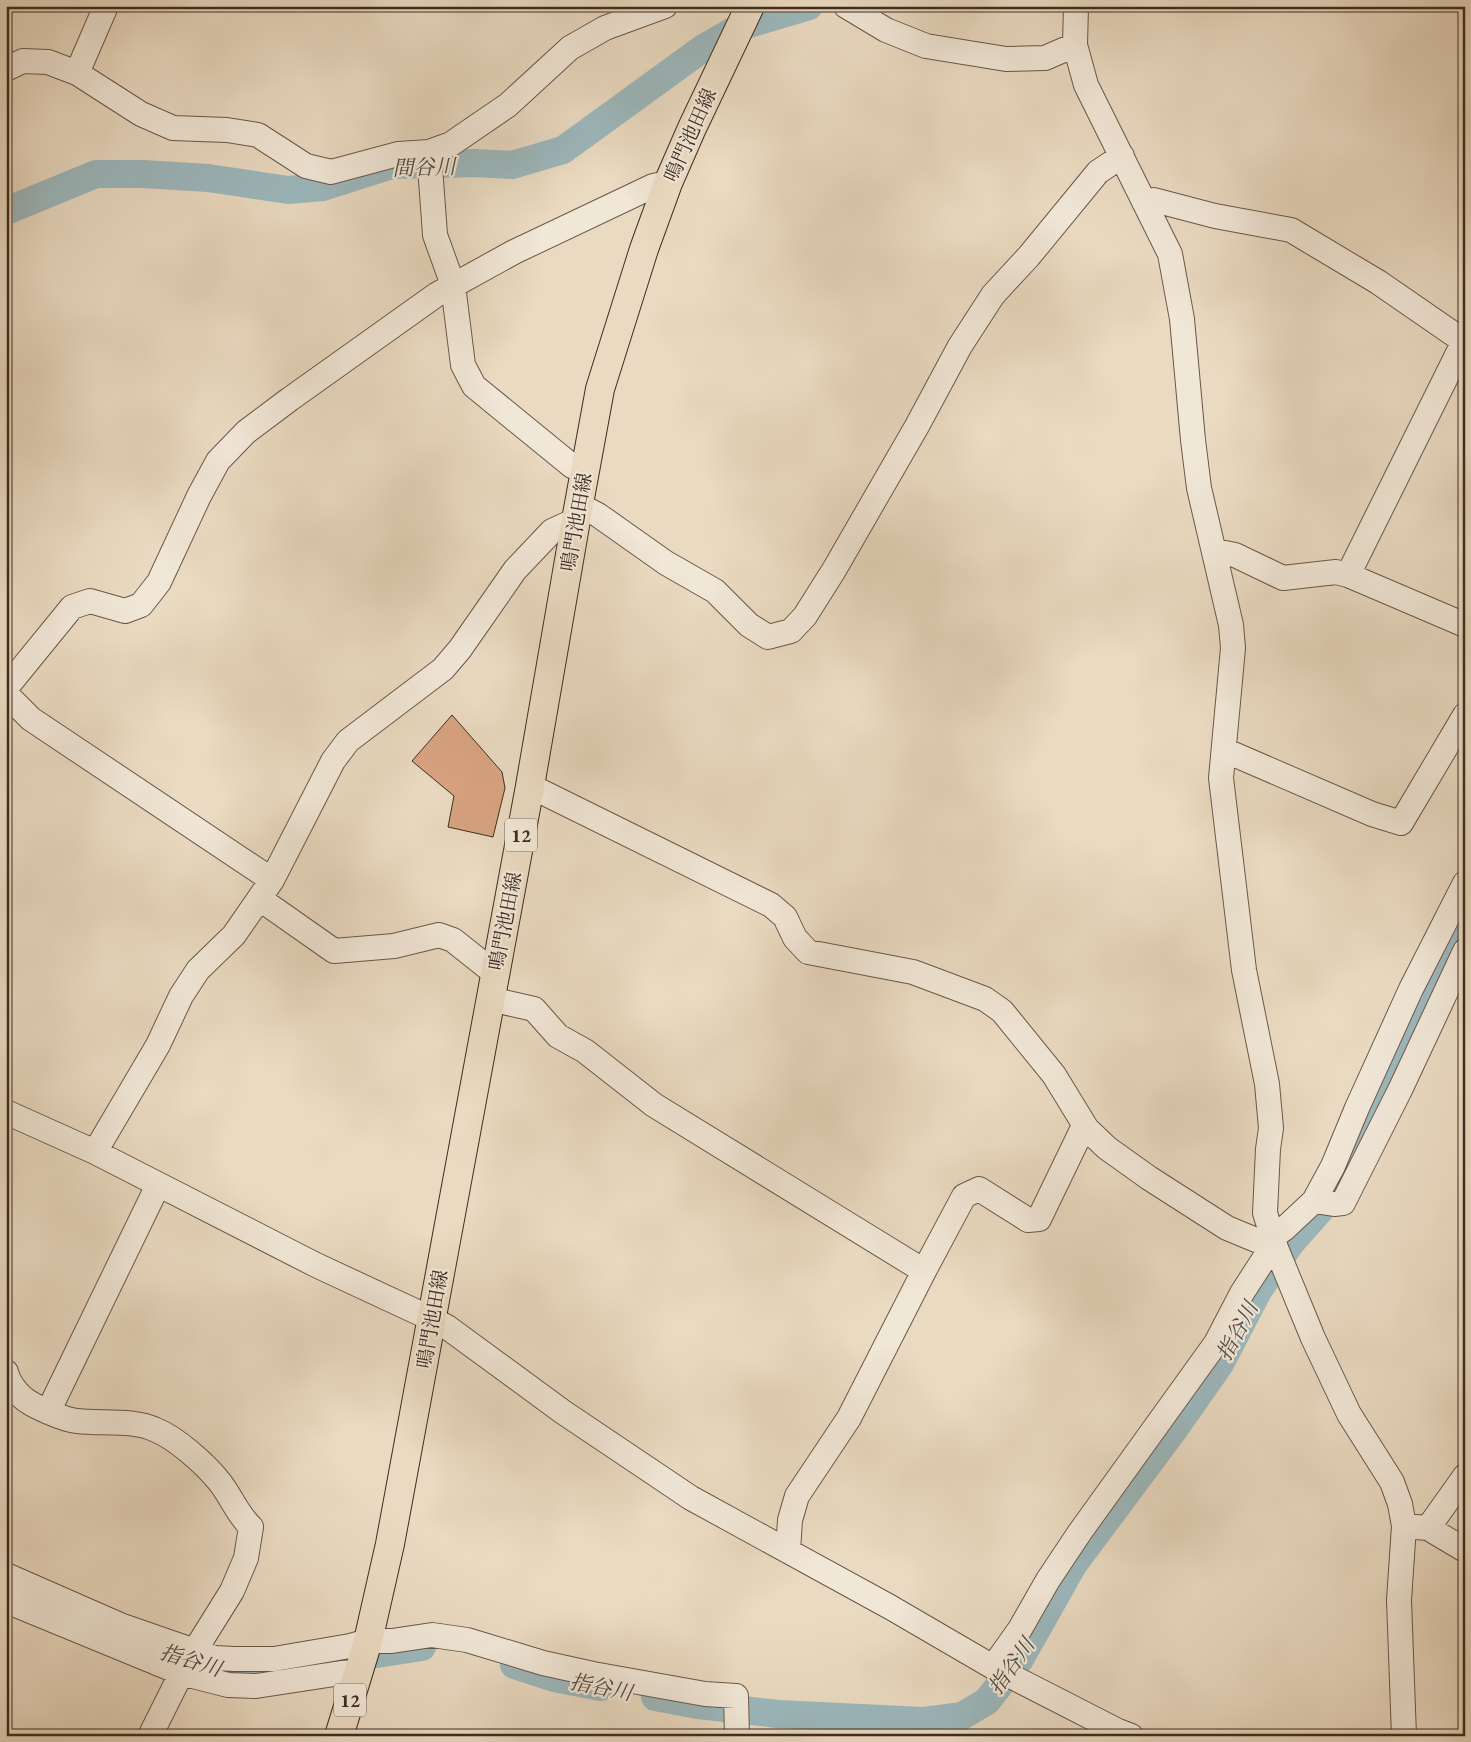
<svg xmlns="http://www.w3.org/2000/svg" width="1471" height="1742" font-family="'EB Garamond','Noto Serif JP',serif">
<rect width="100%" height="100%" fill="#eadac1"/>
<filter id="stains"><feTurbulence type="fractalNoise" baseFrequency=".004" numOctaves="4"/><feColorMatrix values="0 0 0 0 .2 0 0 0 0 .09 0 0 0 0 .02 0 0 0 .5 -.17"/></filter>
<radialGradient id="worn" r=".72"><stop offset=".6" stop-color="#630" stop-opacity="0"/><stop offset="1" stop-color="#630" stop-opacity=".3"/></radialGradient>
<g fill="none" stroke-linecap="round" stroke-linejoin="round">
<path stroke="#9cb8bd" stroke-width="28" d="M6,211L96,174H143L208,178L288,190L323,187L392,165L475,163L512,165L563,150L702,49L742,26L809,6
M134,1641L160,1652L220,1672L254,1673L422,1647
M514,1665L554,1678L601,1687
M655,1697L698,1705L778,1714L924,1721L962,1716L987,1701L1020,1659L1073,1565L1173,1431L1220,1364L1258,1291L1290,1244L1320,1210L1346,1169L1465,923"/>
</g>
<path fill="#d9a481" stroke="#3e2d22" d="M452,715L502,772L505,788L493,837L448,827L454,796L412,761Z"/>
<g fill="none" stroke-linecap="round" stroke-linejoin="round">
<g stroke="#69584a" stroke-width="26">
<path id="minor" d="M846,6L886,30L926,46L1006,59L1045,58L1075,45
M1076,6L1075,45L1086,85L1170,254L1182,319L1193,440L1199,488L1231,625L1233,648L1221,778L1244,970L1267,1084L1271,1128L1268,1149L1265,1213L1276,1248L1313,1338L1349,1414L1392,1482L1400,1504L1404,1526L1399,1600L1404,1736
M6,69L23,61L48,62L77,73L141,114L173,128L227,130L258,135L306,166L331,172L398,154L429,152L451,144L508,105L570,48L605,28L665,6
M77,73L106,6
M429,152L435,235L453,285L463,365L474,386L572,466L585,470
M1144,202L1154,200L1215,216L1291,230L1378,282L1465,342
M579,505L598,515L666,563L715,591L749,625L768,637L791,631L805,616L834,570L917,426L960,346L993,295L1029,256L1098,172L1122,156
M1215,551L1235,555L1283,578L1336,572L1348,575L1465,625
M1348,575L1465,339
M6,688L72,607L90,601L125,611L141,605L159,582L199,496L218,461L246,432L290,399L436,295L514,252L653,186L668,183
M6,694L31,719L272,880
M1224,750L1372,814L1401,823L1465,715
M530,786L771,905L785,917L795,938L808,952L913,972L985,999L1002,1011L1054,1075L1087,1129L1107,1148L1149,1178L1227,1228L1256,1240L1274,1236L1284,1229L1314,1201L1334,1204L1343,1203L1400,1090L1465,951
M260,899L334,951L394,946L439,935L453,940L487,967L495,971
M490,999L534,1009L558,1036L585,1051L654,1105L924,1271
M6,1112L95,1152L316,1265L432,1319L447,1327L563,1412L691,1498L890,1607L993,1667L1118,1731L1131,1736
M95,1152L158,1045L181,996L198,970L234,935L272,880L333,761L348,741L443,669L460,649L515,570L552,531L576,520
M1314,1201L1333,1166L1357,1108L1411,989L1465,883
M6,1372C8,1381 15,1391 22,1397C31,1406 65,1420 77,1421C103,1424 132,1419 156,1430C176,1438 205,1464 218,1480C231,1495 236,1513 251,1527L246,1558L232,1591L184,1668L150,1736
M48,1412L158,1185
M1404,1526L1428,1528L1465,1550
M1428,1528L1465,1476
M788,1551L790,1520L797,1496L849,1418L924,1271L964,1196L979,1189L1028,1220L1039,1219L1081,1132L1087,1129
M6,1575L120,1625L215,1658L234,1659H274L350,1646L368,1641H392L432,1635L467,1640L543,1663L593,1674L705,1694L736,1696L737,1736
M6,1601L181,1673L228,1685L256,1686L341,1673L359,1672
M993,1667L1020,1629L1048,1580L1080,1532L1216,1343L1242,1293L1275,1242"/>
</g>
<g stroke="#3e2d22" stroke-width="30">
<path id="major" d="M339,1736L368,1641L390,1544L530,786L576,520L600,389L644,249L668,183L692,128L750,6"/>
</g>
<path stroke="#3e2d22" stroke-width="2.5" stroke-dasharray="1 2.5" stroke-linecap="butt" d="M6,256L12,263"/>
<use href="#minor" stroke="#f1e7d7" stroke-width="24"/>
<use href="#major" stroke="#eadac1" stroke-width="28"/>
</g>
<g text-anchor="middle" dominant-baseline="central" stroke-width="4.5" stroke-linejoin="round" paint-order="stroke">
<g fill="#f1e7d7" stroke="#746558" stroke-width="1">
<rect x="505" y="818.5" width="32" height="33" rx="4"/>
<rect x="334" y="1683.5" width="32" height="33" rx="4"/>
</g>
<g font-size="19" font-weight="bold" fill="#3e2d22">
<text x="521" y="835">12</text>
<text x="350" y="1700">12</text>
</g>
<g font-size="20" fill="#3e2d22" stroke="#f1e7d7">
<text transform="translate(690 135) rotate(-66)">鳴門池田線</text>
<text transform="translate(576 522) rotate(-80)">鳴門池田線</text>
<text transform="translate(505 921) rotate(-79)">鳴門池田線</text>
<text transform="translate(432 1319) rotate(-80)">鳴門池田線</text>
</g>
<g font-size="21" font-style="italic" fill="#514941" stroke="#f1e7d7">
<text transform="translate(424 167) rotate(-2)">間谷川</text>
<text transform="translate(1237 1331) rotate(-62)">指谷川</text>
<text transform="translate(191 1660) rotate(17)">指谷川</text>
<text transform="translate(1011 1666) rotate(-55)">指谷川</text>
<text transform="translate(601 1687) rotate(11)">指谷川</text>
</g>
</g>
<rect width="1471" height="1742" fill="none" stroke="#eadac1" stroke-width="25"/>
<rect x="8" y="8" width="1456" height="1727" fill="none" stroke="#3e2d22" stroke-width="2.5"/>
<rect x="12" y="12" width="1446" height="1717" fill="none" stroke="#3e2d22"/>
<rect width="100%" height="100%" filter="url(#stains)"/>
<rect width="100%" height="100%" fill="url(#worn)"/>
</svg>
